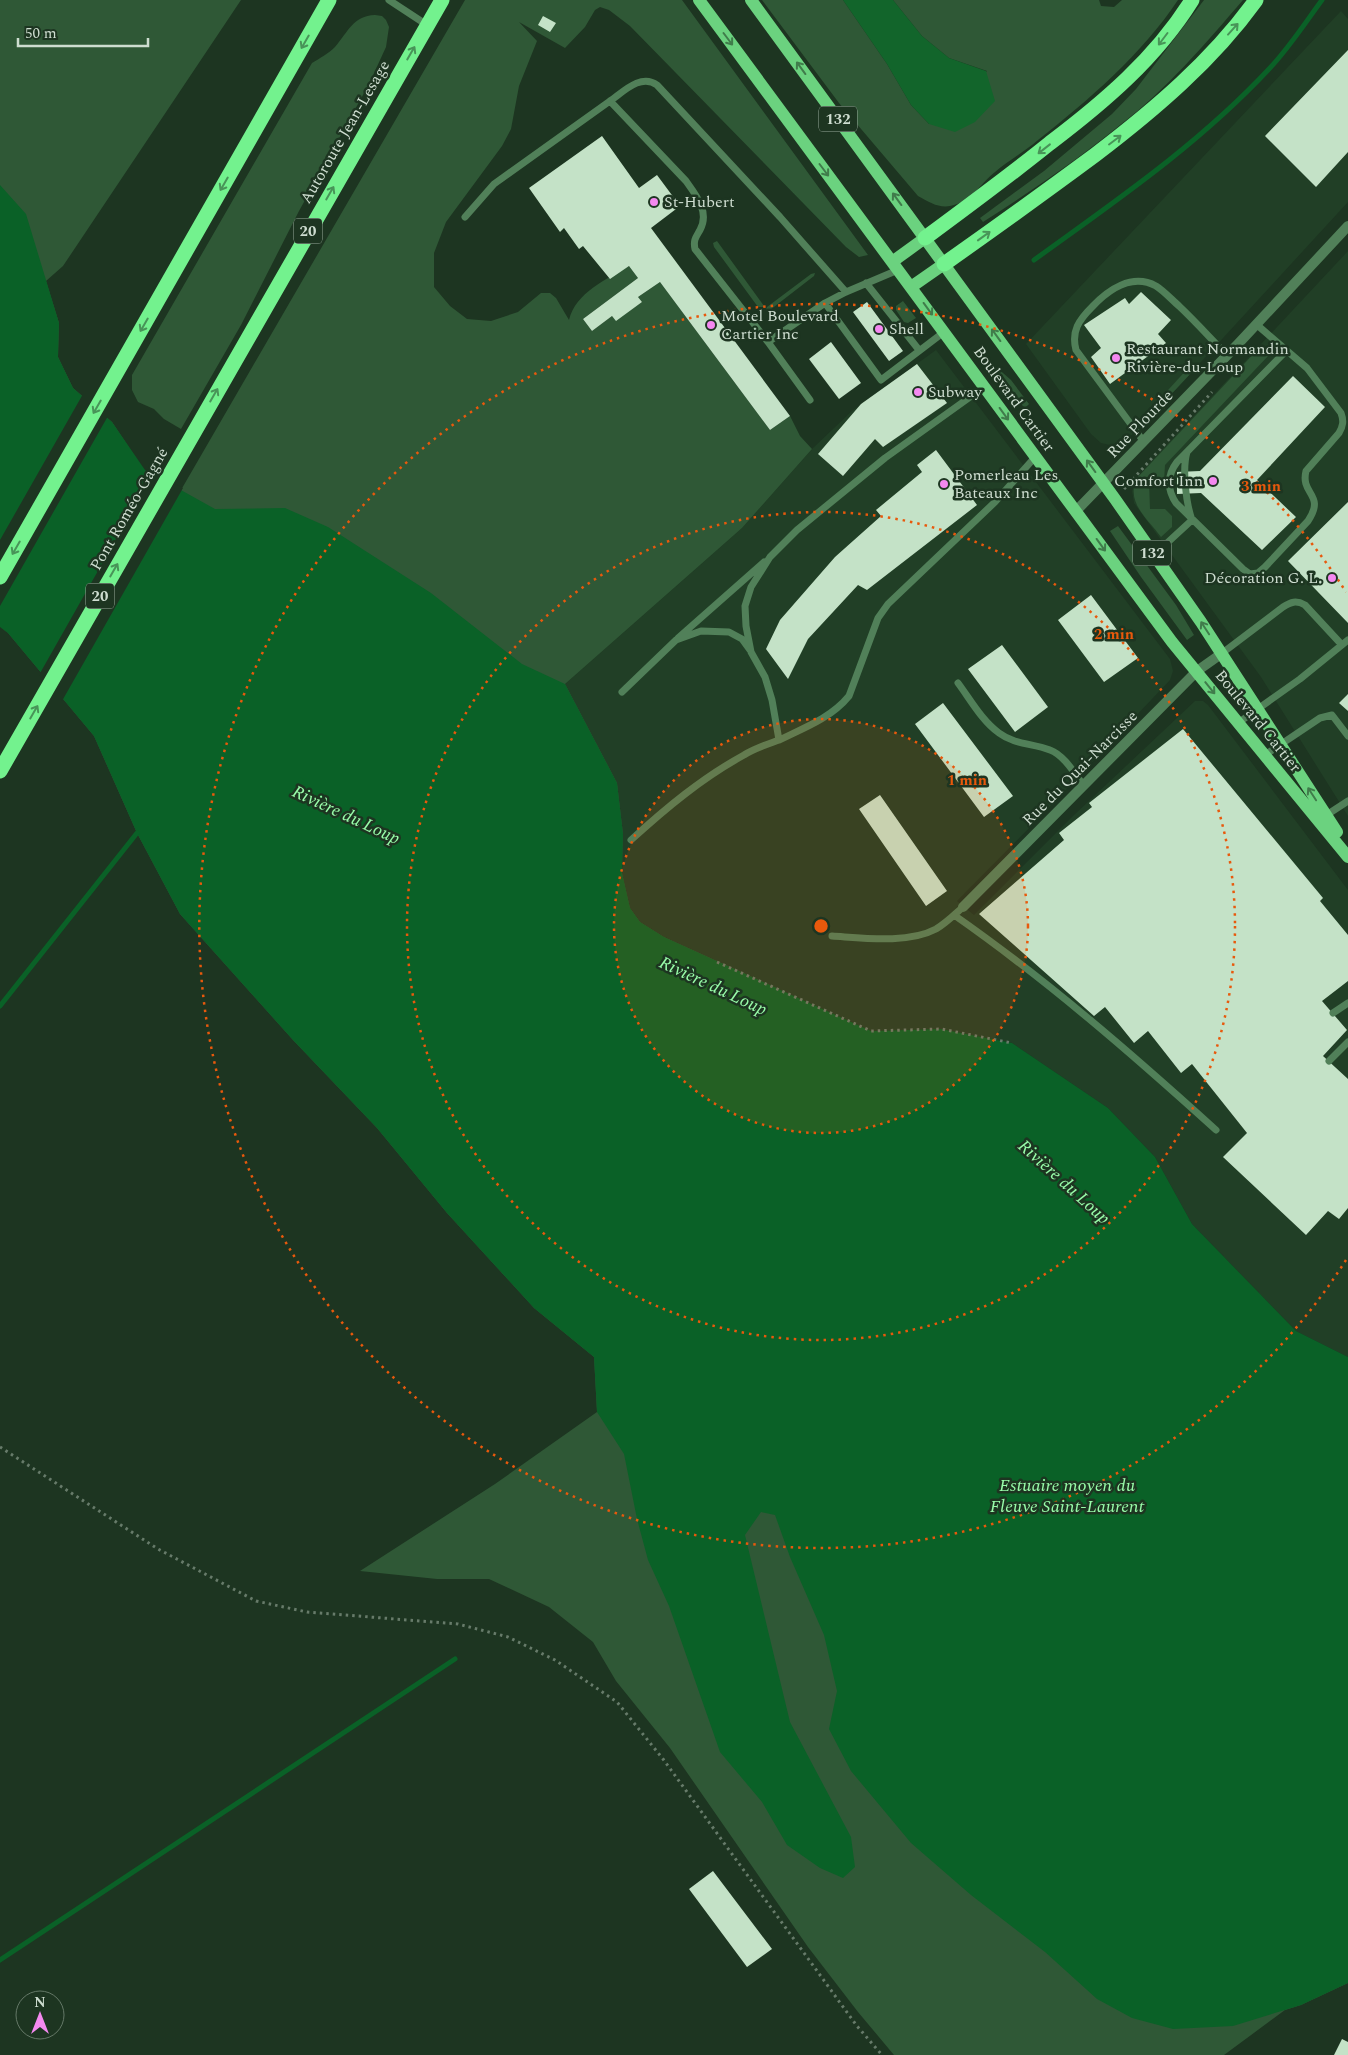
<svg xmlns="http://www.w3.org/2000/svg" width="1348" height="2055" font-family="Spectral,serif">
<rect width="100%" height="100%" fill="#1d3521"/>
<path fill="#213f26" d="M1341,11L1348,19V202L1178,387L1123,444L1114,446L1101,443L1091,434L1026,344Z
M1348,251V816L1261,677L1134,503L1132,491L1137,478L1147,466Z
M936,350L1170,659L1173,671L1170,680L1039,818L957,901L974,915L1073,816L1195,701H1203L1208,705L1348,890V1357L1296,1331L1192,1224L1155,1157L1108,1108L1012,1043L941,1029L871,1031L664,937L640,922L630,908L622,873L623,834L565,684L742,528L812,449L852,411Z"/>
<path fill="#2f5836" d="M0,0H241L63,266L46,281L59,323L58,357L73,388L112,422L144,470L181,490L465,0H682L868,255L859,257L846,247L630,26L609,10L600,7L595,10L585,27L565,48L519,22L537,41L519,86L511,129L502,146L446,222L434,253V287L450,306L467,319L491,321L518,312L541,293H550L556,298L569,320C576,292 606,280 629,266L638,278L583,319L592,331L612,316L616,320L642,302L638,297L660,282L770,430L790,416L800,436L812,449L742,528L565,684L617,783L623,834L622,873L630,908L640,922L664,937L781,990L696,967L0,452Z
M762,0H843L887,64L911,105L929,124L987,71L949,58L922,36L893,0H1099L1101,6L1114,7L1122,0H1178C1142,54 1089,100 1038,140C1024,152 1008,161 995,172C982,182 973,199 957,204C942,210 932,204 918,196L839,103Z
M1204,0H1243C1205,44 1166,90 1120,125C1077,160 1030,192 983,222L980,218L1044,171L1112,114L1136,89Z
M375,15L382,16L386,20L389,27L386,47L369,84L299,211L241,325L181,429L164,419L154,409L138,402L132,390V375L312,63C320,58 328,54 335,47C348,32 353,16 375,15Z
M717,241L764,306L763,307H758L714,247L713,243Z
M815,273L814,276L770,310H766L767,307L811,274Z
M903,301L916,318L908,323L904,322L896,310V306Z
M1264,347L1269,350V355L1165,465L1164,481H1149L1150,509H1165L1172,516V527L1161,537C1148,519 1125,502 1137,478L1259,348Z
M987,359L1011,380L1029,404L1025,408L998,382L983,363Z
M1190,366L1192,367L1193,371L1149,418L1146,417L1148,412Z
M1118,526L1176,605L1194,635L1187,640L1141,577L1110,531Z
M0,627L93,692L1348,1983L1301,2005L1285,2010L1224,2055H894L858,2012L808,1947L670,1748L616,1681L593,1642L549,1607L489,1579H437L360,1571L495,1484L597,1412L594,1357L534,1308L447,1213L377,1128L293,1040L180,914L137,833L94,736L8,633Z"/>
<path fill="#12652b" d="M843,0H893L922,36L949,58L986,71L995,101L975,122L955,132L929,124L911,105L887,64Z"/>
<path fill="#0a6127" d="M0,185L26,214L59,323L58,357L73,388L112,422L145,470L215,509L285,508L328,527L431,593L522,664L565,684L617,783L623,834L622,873L630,908L640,922L664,937L871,1031L941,1029L1012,1043L1108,1108L1155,1157L1192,1224L1296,1331L1348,1357V1983L1301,2005L1233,2026L1173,2029L1132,2018L1097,1999L1045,1952L971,1895L911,1843L851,1771L829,1729L837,1691L824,1635L790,1557L775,1515L761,1512L745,1535L790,1722L851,1837L855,1867L843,1878L820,1868L787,1845L762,1802L720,1752L669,1606L648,1560L637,1519L624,1454L597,1412L594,1357L534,1308L447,1213L377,1128L293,1040L180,914L137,833L94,736L8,633L0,627Z"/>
<path fill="#1d3521" d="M83,394L108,416L0,606V540Z
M154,472L183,488L62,701L39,675Z"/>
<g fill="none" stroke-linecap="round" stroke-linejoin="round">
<path stroke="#0a6127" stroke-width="5" d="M1034,260C1117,200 1199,144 1269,69C1289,48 1305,23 1322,0
M0,1006L137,833
M0,1960L455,1659"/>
</g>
<path fill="#c4e2c7" d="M543,16L556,23L550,32L538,25Z
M1348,50V152L1316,187L1265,136Z
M602,136L639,188L657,175L680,206L651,228L790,416L770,430L660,282L638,297L642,302L616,321L612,316L592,331L583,319L638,278L629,266L610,279L583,246L579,249L564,228L560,232L529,188Z
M1141,292L1171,320L1158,334L1166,343L1110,384L1091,357L1101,348L1084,325L1125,298L1129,304Z
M867,302L903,351L889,361L853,312Z
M831,342L861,383L839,399L809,359Z
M917,364L947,403L883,447L875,439L843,476L818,454L861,404Z
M1293,376L1325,407L1257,480L1296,517L1262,550L1201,493L1177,494V472L1200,471Z
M936,450L977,505L867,590L858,585L808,639L788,679L766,649L780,620L835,557L881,516L876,510L922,472L917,465Z
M1348,502V623L1288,561Z
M1091,595L1138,658L1104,682L1058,620Z
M1002,645L1048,707L1015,732L968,669Z
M1348,694V711L1339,703Z
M943,703L1013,796L984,817L915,724Z
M1183,729L1323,898L1320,901L1348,935V981L1322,1001L1347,1030L1323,1056L1348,1079V1208L1339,1219L1328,1211L1306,1235L1223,1157L1247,1133L1192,1064L1181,1073L1148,1031L1134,1043L1105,1007L1094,1016L979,914L1064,840L1059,833L1092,807L1089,803Z
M880,795L947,891L926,906L859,809Z
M713,1871L772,1949L747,1967L689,1889Z
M1342,2039L1348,2042V2055H1334Z"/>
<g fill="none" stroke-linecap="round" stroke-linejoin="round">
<path stroke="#677b6a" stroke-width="3" stroke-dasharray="2.5 4" stroke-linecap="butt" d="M1124,489L1212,392
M717,962L871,1031L941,1029L1012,1043
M0,1447L158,1549L256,1601L307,1612L458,1624L508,1637L555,1660L617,1702L663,1759L857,2026L882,2055"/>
<path stroke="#518059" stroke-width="7" d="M389,0L427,25
M610,101C623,92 641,73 657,85L780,217L846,292
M465,217L494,184L610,101L686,181C696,195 710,212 700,230C696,237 693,240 695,249L768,342L825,303L846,292L898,270
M866,283L919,350
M825,303L881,380L944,332
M1256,324L1307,368L1341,413C1344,421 1343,426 1339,433L1306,471C1300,495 1326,494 1308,521L1265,567L1258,573L1250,574L1243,569L1176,503C1167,490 1167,475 1177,462L1286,351
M768,342L810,400
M984,387L885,458L797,530L770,557L751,587L745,606L746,626L751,652L765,677L772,700L779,740C804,728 831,718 849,696L878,618L888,604L995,502L1036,456
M1144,442L1076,350C1071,331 1079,320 1092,307C1108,290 1132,273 1156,286C1164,291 1172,300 1179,306C1196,322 1211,339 1227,355
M1154,555L1192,520C1186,503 1182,469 1187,452
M678,638L764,562
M1221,654L1283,607C1291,602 1296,600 1305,605L1342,645
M958,683C970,699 982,721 999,733C1015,745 1032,743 1050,750C1064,755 1075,774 1084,786
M622,692L676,640L701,631L729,632L742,639L750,650
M1238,723L1300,679L1348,640
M1265,755L1320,718L1332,715L1348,736
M1325,816L1348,801
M631,840C666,808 702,778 744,755C755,748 768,744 779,740
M954,915C1047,980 1132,1054 1216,1130
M832,936C863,938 908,944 936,929C946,923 954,915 963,907
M1333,1013L1348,1003
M1329,1061L1348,1042"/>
<path stroke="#518059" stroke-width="10" d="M1076,511L1238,344L1348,226
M963,907L1197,671L1221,654"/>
<path stroke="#6bd27f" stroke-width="12" d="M699,0L1172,642L1348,857
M751,0L1115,499L1201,622L1337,832
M892,262L925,238
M911,287L944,264"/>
<path stroke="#73f28e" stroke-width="15" d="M925,238C967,207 1009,176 1050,143C1104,102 1156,58 1192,0
M944,264C995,228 1045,192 1095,155C1154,110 1212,61 1256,0
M0,577L329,0
M0,771L442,0"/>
</g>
<defs><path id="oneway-shaft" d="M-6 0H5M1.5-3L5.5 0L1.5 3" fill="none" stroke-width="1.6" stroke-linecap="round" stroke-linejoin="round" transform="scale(1.25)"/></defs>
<g stroke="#489458">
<use href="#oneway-shaft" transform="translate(1233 29) rotate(-48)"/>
<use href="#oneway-shaft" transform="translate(1163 39) rotate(127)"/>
<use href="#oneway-shaft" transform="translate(305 42) rotate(120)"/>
<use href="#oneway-shaft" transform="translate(411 53) rotate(-60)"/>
<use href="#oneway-shaft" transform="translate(1115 140) rotate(-37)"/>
<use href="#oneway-shaft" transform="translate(1044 149) rotate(142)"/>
<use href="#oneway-shaft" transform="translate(224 184) rotate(120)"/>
<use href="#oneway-shaft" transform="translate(330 193) rotate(-60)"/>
<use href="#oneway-shaft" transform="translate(984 236) rotate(-36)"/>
<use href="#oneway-shaft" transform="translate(144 325) rotate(120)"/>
<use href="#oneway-shaft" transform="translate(214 395) rotate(-60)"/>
<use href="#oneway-shaft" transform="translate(97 407) rotate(120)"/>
<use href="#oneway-shaft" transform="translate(16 548) rotate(120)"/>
<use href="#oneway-shaft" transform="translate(114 570) rotate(-60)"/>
<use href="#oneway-shaft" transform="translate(34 712) rotate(-60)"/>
</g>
<g stroke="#407c4b">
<use href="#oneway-shaft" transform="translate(728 39) rotate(53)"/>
<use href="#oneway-shaft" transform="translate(801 68) rotate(-126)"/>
<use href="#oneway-shaft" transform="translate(824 170) rotate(53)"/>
<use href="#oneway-shaft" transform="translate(897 199) rotate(-126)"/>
<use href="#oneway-shaft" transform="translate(928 309) rotate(54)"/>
<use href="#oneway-shaft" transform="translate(996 335) rotate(-126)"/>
<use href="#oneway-shaft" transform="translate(1004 414) rotate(54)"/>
<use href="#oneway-shaft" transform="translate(1091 466) rotate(-126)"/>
<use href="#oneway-shaft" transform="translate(1101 545) rotate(54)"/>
<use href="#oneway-shaft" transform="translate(1205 628) rotate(-123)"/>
<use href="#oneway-shaft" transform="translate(1210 688) rotate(51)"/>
<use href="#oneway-shaft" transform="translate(1312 794) rotate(-123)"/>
</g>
<circle cx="821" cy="926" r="207" fill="#e8590c" fill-opacity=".12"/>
<g fill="none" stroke="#e8590c" stroke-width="2.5" stroke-dasharray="2.5 5">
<circle cx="821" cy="926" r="207"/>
<circle cx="821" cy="926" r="414"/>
<path d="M1346 1260A622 622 0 1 1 1346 592"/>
</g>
<g fill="#f489f0" stroke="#1d3521" stroke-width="2">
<circle cx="654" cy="202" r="5"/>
<circle cx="711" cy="325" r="5"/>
<circle cx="879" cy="329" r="5"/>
<circle cx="1116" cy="358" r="5"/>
<circle cx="918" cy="392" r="5"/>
<circle cx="1213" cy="481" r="5"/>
<circle cx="944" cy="484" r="5"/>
<circle cx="1332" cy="578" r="5"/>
</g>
<g text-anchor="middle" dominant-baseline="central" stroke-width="5" stroke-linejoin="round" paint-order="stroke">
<g fill="#1d3521" stroke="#99ab9c" stroke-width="1">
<rect x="819" y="106.5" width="38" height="25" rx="4"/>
<rect x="294" y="218.5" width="28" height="25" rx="4"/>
<rect x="1133" y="540.5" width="38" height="25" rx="4"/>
<rect x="86" y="583.5" width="28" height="25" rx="4"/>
</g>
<g font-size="15" font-weight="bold" fill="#ceddd0">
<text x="838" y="119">132</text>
<text x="308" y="231">20</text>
<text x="1152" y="553">132</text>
<text x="100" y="596">20</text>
</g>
<g font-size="16" fill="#ceddd0" stroke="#1d3521">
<text transform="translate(345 132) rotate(-60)">Autoroute Jean-Lesage</text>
<text transform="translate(1014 399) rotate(54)">Boulevard Cartier</text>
<text transform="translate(1140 424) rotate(-46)">Rue Plourde</text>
<text transform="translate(129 509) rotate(-60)">Pont Roméo-Gagné</text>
<text transform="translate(1258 721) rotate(51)">Boulevard Cartier</text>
<text transform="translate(1080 768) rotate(-45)">Rue du Quai-Narcisse</text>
</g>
<g font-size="16" fill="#ceddd0" stroke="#1d3521" text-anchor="start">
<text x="664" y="202">St-Hubert</text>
<text x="721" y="316">Motel Boulevard<tspan x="721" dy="18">Cartier Inc</tspan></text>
<text x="889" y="329">Shell</text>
<text x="1126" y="349">Restaurant Normandin<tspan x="1126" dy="18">Rivière-du-Loup</tspan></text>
<text x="928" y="392">Subway</text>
<text x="954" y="475">Pomerleau Les<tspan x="954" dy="18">Bateaux Inc</tspan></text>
<text x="1203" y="481" text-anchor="end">Comfort Inn</text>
<text x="1322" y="578" text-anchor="end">Décoration G. L.</text>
</g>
<g font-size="18" font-style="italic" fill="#98fca9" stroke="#1d3521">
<text transform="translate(346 815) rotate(25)">Rivière du Loup</text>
<text transform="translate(713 986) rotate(25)">Rivière du Loup</text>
<text transform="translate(1064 1182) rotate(42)">Rivière du Loup</text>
<text x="1067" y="1485">Estuaire moyen du<tspan x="1067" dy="21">Fleuve Saint-Laurent</tspan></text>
</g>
</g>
<circle cx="821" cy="926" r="8" fill="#e8590c" stroke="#1d3521" stroke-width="2.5"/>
<g font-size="15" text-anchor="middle" font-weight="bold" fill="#e8590c" stroke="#1d3521" stroke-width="5" stroke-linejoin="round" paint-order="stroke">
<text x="1261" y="491">3 min</text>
<text x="1114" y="639">2 min</text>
<text x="967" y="785">1 min</text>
</g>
<g transform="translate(40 2015)"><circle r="24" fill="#1d3521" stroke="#647867"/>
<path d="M0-4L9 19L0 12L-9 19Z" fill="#f489f0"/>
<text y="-8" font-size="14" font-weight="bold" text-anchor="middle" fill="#ceddd0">N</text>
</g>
<path d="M18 38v8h130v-8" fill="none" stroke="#ceddd0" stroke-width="2.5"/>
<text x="25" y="38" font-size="15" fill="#ceddd0" stroke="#1d3521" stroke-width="4" paint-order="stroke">50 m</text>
</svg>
